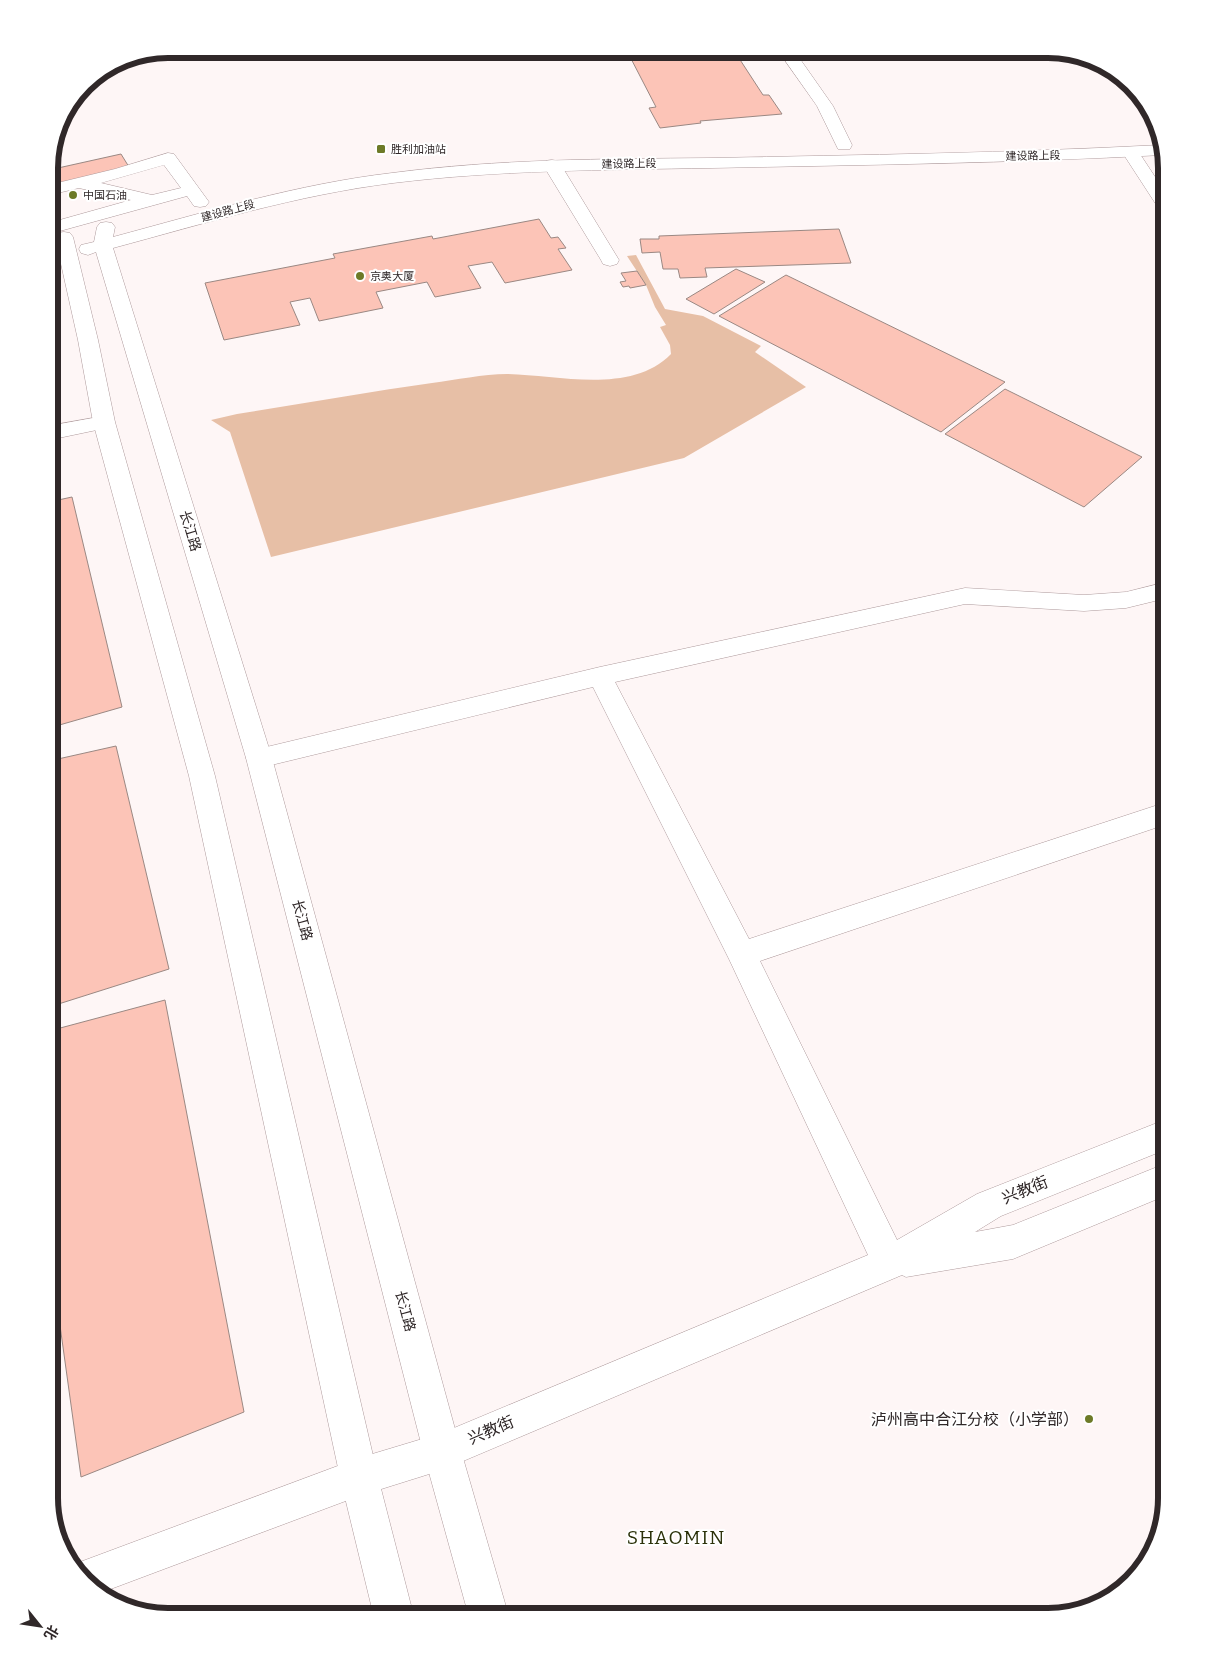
<svg xmlns="http://www.w3.org/2000/svg" width="1216" height="1666" font-family="Bitter,'Noto Sans SC',serif">
<rect width="100%" height="100%" fill="#fef6f6"/>
<path fill="#e7bfa6" d="M636,255L665,309L703,316L761,346L755,352L806,387L684,458L271,557L230,432L211,420L237,414C302,404 367,392 432,383C456,380 483,374 507,374C558,375 631,395 671,354L670,345L660,327L666,325L655,307L646,285L627,256Z"/>
<path fill="#fcc4b7" stroke="#9a8883" d="M626,49H733L763,95H769L782,114L700,121L701,123L660,128L649,108L656,107Z
M121,154L129,167L49,186V170Z
M539,219L551,238L558,237L566,248L558,249L572,270L505,283L492,262L468,266L481,288L435,297L427,282L376,292L383,308L319,321L310,298L290,302L300,325L224,340L205,283L335,258L333,254L432,236L433,239Z
M839,229L851,263L705,268L707,277L680,278L678,269H663L660,252L642,253L640,239H659V236Z
M736,269L765,282L714,314L686,299Z
M637,271L646,285L630,288L629,286L623,287L620,282L626,281L621,273Z
M786,275L1005,382L941,432L719,316Z
M1005,389L1142,457L1084,507L945,434Z
M72,497L122,707L49,728V502Z
M116,746L169,969L49,1007V761Z
M165,1000L244,1412L81,1477L49,1246V1031Z"/>
<g fill="none" stroke-linecap="round" stroke-linejoin="round">
<g stroke="#ae9a9c" stroke-width="1">
<path id="service" d="M777,49H793L833,106L852,145L850,149H838L817,106Z
M168,153L174,154L209,202L206,206L200,207L194,206L187,196L49,234V223L131,200L79,188L49,195V185L115,169ZM164,165L181,188L152,195L101,183Z
M552,160L558,161L561,165L619,260L617,264L610,266L603,264L601,260L543,165L546,161Z
M104,416L111,417L115,422L111,427L49,440V426Z"/>
</g>
<g stroke="#ae9a9c" stroke-width="1">
<path id="minor" d="M1130,147L1136,148L1167,195V213L1161,212L1122,152L1124,148Z
M1167,582V598L1126,608L1084,611L965,604L615,682L749,939L1167,802V824L760,961L897,1240L977,1194L1167,1119V1149L1001,1216L975,1232L1013,1225L1167,1163V1195L1013,1259L906,1277L902,1275L442,1470L359,1496L100,1593L72,1565L359,1458L442,1433L868,1255L729,959L593,687L259,768L250,765L246,758L250,751L600,667L965,588L1084,595L1126,592Z"/>
</g>
<g stroke="#ae9a9c" stroke-width="1">
<path id="secondary" d="M1161,145L1163,155C1012,163 862,165 711,168C605,170 498,170 393,183C297,195 206,223 113,248L272,758L461,1451L509,1617H469L423,1451L246,758L96,252L88,255L81,253L79,249L81,245L94,242L97,227L100,223L106,222L112,223L115,227L113,237C206,212 298,184 392,173C498,159 604,159 710,158C861,155 1011,153 1161,145Z
M64,232L70,233L73,237L98,340L115,422L215,776L378,1477L414,1617H374L340,1477L189,776L93,422L78,340L55,237L58,233Z"/>
</g>
<use href="#service" fill="#fff" fill-rule="evenodd"/>
<use href="#minor" fill="#fff" fill-rule="evenodd"/>
<use href="#secondary" fill="#fff" fill-rule="evenodd"/>
</g>
<g fill="#6d7a27" stroke="#fff" stroke-width="2">
<rect x="376" y="144" width="10" height="10" rx="2.5"/>
<circle cx="73" cy="195" r="5"/>
<circle cx="360" cy="276" r="5"/>
<circle cx="1089" cy="1419" r="5"/>
</g>
<g text-anchor="middle" dominant-baseline="central" stroke-width="4" stroke-linejoin="round" paint-order="stroke">
<g font-size="11" fill="#302829" stroke="#fff" text-anchor="start">
<text x="391" y="149">胜利加油站</text>
<text x="83" y="195">中国石油</text>
<text x="370" y="276">京奥大厦</text>
</g>
<g font-size="11" fill="#302829" stroke="#fff">
<text transform="translate(1033 156) rotate(-1)">建设路上段</text>
<text transform="translate(629 164) rotate(-1)">建设路上段</text>
<text transform="translate(228 211) rotate(-15)">建设路上段</text>
</g>
<g font-size="14" fill="#302829" stroke="#fff">
<text transform="translate(190 531) rotate(73)">长江路</text>
<text transform="translate(302 920) rotate(75)">长江路</text>
<text transform="translate(405 1311) rotate(75)">长江路</text>
</g>
<g font-size="16" fill="#302829" stroke="#fff">
<text transform="translate(1025 1190) rotate(-22)">兴教街</text>
<text transform="translate(491 1430) rotate(-23)">兴教街</text>
</g>
<g font-size="16" fill="#302829" stroke="#fff" text-anchor="end">
<text x="1079" y="1419">泸州高中合江分校（小学部）</text>
</g>
<g font-size="19" letter-spacing="1" fill="#2b3109" stroke="#fff">
<text x="676" y="1537">SHAOMIN</text>
</g>
</g>
<path d="M0 0H1216V1666H0ZM168 58H1048A110 110 0 0 1 1158 168V1498A110 110 0 0 1 1048 1608H168A110 110 0 0 1 58 1498V168A110 110 0 0 1 168 58Z" fill="#fff" fill-rule="evenodd"/>
<path fill="none" stroke="#302829" stroke-width="6" d="M168 58H1048A110 110 0 0 1 1158 168V1498A110 110 0 0 1 1048 1608H168A110 110 0 0 1 58 1498V168A110 110 0 0 1 168 58Z"/>
<g transform="translate(40 1626) rotate(120)" stroke="#ffffff" stroke-width="4" paint-order="stroke">
<path d="M0-4L9 19L0 12L-9 19Z" fill="#302829"/>
<text y="-8" font-size="14" font-weight="bold" text-anchor="middle" fill="#302829">北</text>
</g>
</svg>
